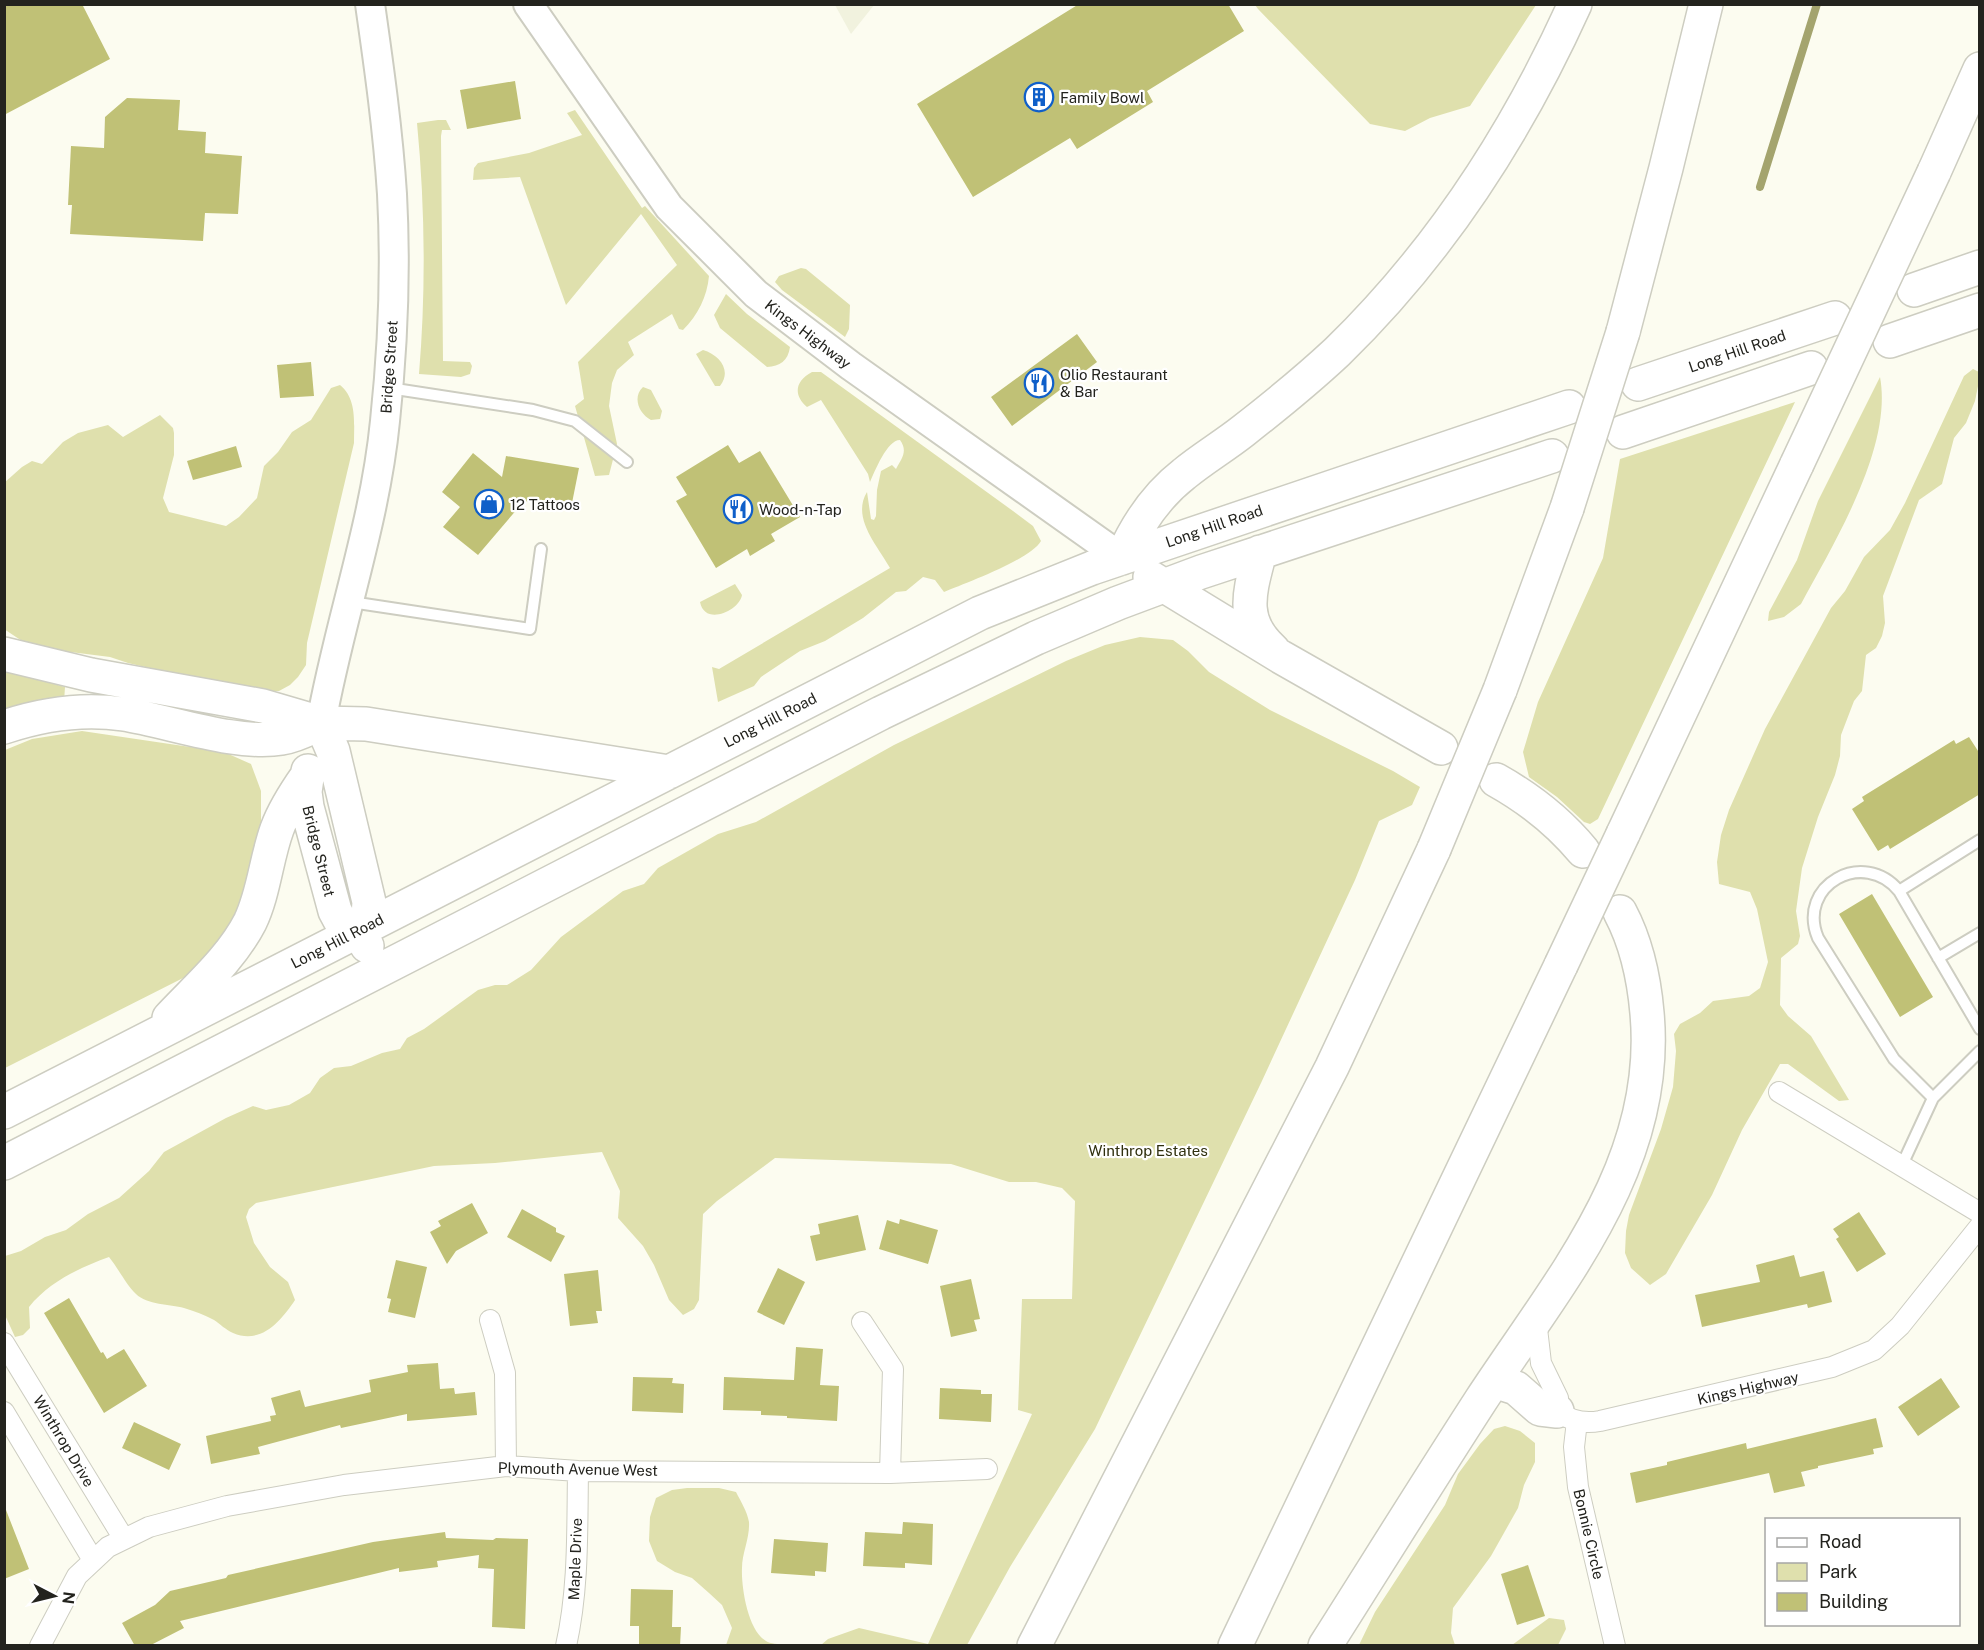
<svg xmlns="http://www.w3.org/2000/svg" width="1984" height="1650" font-family="'Public Sans',sans-serif">
<rect width="100%" height="100%" fill="#fcfcf0"/>
<path fill="#f1f2de" d="M835,5H874L851,34Z"/>
<path fill="#dfe0ad" d="M1255,5H1536L1470,106L1430,118L1405,131L1370,124L1258,9Z
M575,110L642,208L645,206L709,276C707,297 698,315 683,330L679,329L672,314L628,342L634,355L617,370L612,383L609,406L617,444L609,475L595,476L575,406L584,399L578,362L677,265L641,214L566,305L520,177L473,180L474,168L478,163L529,153L582,135L567,113Z
M438,120H446L451,130H442L441,136L443,361L470,362L472,366L470,374L461,377L419,374C426,290 425,206 417,123Z
M801,268L806,269L850,305L849,329L845,337L782,290L775,282L779,276Z
M726,294L747,314L790,347C788,361 780,366 767,367L720,328L714,315Z
M703,350C720,355 732,371 720,386H715L696,354Z
M1973,369L1979,372V381L1975,401L1966,423L1954,438L1942,484L1919,500L1883,596L1885,623L1882,636L1876,648L1866,655L1862,691L1854,701L1841,735L1840,756L1835,775L1818,817L1802,868L1796,911L1800,936L1798,944L1781,958L1780,1005L1788,1016L1811,1036L1849,1100L1839,1101L1788,1064H1780L1742,1130L1712,1195L1666,1274L1650,1285L1631,1268L1625,1253L1626,1231L1629,1215L1661,1129L1673,1087L1676,1051L1674,1034L1680,1024L1700,1013L1713,1001L1749,996L1760,988L1768,962L1757,909L1750,892L1719,884L1717,862L1721,835L1729,810L1765,729L1831,608L1845,591L1864,557L1890,530L1905,503L1964,376Z
M812,372H821L1013,511L1033,526L1041,541C1031,559 966,583 944,592L935,580L923,577L906,591L896,592L863,618L825,641L800,651L761,677L754,686L718,702L712,667L719,669L890,568C878,546 851,518 867,492L871,519L874,520L876,516L877,490L881,471L892,465L896,469C902,458 908,451 900,440C887,440 875,471 870,482L868,474L821,400L807,407C793,395 795,381 812,372Z
M1880,377C1893,447 1834,543 1801,604L1784,617L1768,621L1769,612L1797,560L1818,501Z
M340,385C357,399 354,422 354,443L307,643L306,665L298,677L290,685L279,691H265L197,679L128,663L110,657L31,647L4,629V483L22,467L32,461L42,464L63,442L78,433L108,425L123,437L160,415L173,428L174,433V455L163,498L169,512L226,526L239,517L257,498L264,466L278,452L292,432L311,420L331,388Z
M643,387L651,390L662,411L660,419L651,420C639,414 632,397 643,387Z
M1795,402L1598,819L1590,824L1584,822L1557,797L1529,777L1523,752L1538,702L1603,558L1620,459Z
M735,584L742,595C740,610 705,627 700,602Z
M1140,637L1173,640L1188,651L1209,672L1270,710L1393,771L1420,787L1412,805L1379,821L1355,880L1261,1083L1095,1429L1010,1567L967,1645H821L828,1639L859,1628L928,1644L1032,1414L1018,1410L1022,1299H1072L1075,1201L1062,1188L1036,1182H1009L951,1164L775,1158L717,1201L703,1214L699,1300L694,1309L683,1315L669,1300L654,1265L643,1246L618,1218L620,1191L602,1152L495,1163L434,1166L256,1203L249,1209L246,1217L254,1243L270,1267L288,1282L295,1300C281,1321 261,1345 233,1333C226,1330 220,1324 214,1320C205,1315 194,1311 184,1308C170,1304 147,1305 136,1294C127,1286 118,1268 109,1257C79,1268 49,1282 29,1307L30,1328L23,1335L15,1337L5,1315V1256L21,1251L45,1237L66,1230L88,1214L119,1198L149,1171L164,1152L226,1118L253,1106L266,1110L289,1105L310,1093L320,1078L334,1068L351,1066L382,1053L400,1049L407,1038L424,1029L478,990L495,985H507L531,970L561,937L623,891L644,884L658,868L718,834L756,822L894,745L1066,661L1105,645Z
M4,670L65,687L64,702L5,717Z
M82,731L224,752L251,764L261,791V826L241,905L224,940L191,974L5,1068V750L32,739Z
M1505,1426L1520,1431L1535,1443V1462L1524,1485L1518,1508L1491,1556L1453,1608L1451,1633L1455,1645H1359L1375,1612L1445,1505L1458,1474L1480,1444L1494,1429Z
M687,1488H719L736,1492C741,1502 747,1511 749,1522C750,1538 742,1553 742,1568C741,1587 748,1631 766,1641C770,1644 779,1644 784,1645H726L732,1628L722,1605L709,1593L692,1578L675,1572L657,1561L649,1541L650,1517L656,1498L672,1490Z
M1549,1618L1564,1620L1566,1629L1558,1645H1512Z"/>
<g fill="none" stroke-linecap="round" stroke-linejoin="round">
<path stroke="#a4a46e" stroke-width="8" d="M1760,187L1817,4"/>
</g>
<path fill="#c0c176" d="M4,4H82L110,59L4,115Z
M1079,4H1228L1244,31L1147,91L1153,102L1077,149L1070,138L973,197L917,104Z
M515,81L521,119L467,129L460,90Z
M127,98L180,100L178,130L206,132L205,153L242,156L238,214L205,213L203,241L70,234L72,205H68L71,146L104,148L105,117Z
M1077,334L1097,362L1012,426L991,397Z
M311,362L314,396L280,398L277,365Z
M728,445L739,463L760,451L800,517L771,534L775,541L750,556L747,549L716,568L676,501L687,495L676,477Z
M236,446L242,467L193,480L187,461Z
M473,453L502,477L506,456L579,468L571,508L524,501L478,555L443,527L460,507L442,492Z
M1969,737L1980,754V794L1890,849L1888,845L1878,851L1852,809L1864,801L1862,797L1954,740L1956,744Z
M1872,894L1933,997L1900,1017L1839,914Z
M472,1203L488,1233L456,1251L447,1264L430,1232L441,1226L438,1221Z
M522,1209L556,1228V1232L565,1236L551,1262L507,1237Z
M1859,1212L1886,1254L1857,1272L1836,1239L1839,1237L1833,1229Z
M858,1215L866,1250L816,1261L810,1236L820,1234L818,1224Z
M900,1219L938,1230L928,1264L879,1249L887,1220L899,1224Z
M1794,1255L1800,1277L1824,1271L1832,1302L1808,1308L1807,1304L1702,1327L1695,1295L1760,1282L1756,1265Z
M396,1260L427,1267L415,1318L388,1312L391,1299L387,1298Z
M778,1268L805,1282L784,1325L757,1312Z
M598,1270L602,1311H596L598,1323L570,1326L564,1274Z
M971,1279L980,1319L974,1320L977,1331L951,1337L940,1286Z
M69,1298L101,1353L103,1352L107,1359L124,1349L147,1386L104,1413L44,1313Z
M796,1347L823,1349L820,1385L839,1386L837,1421L787,1418V1416L761,1415V1411L723,1410L724,1377L794,1380Z
M438,1363L440,1389L454,1388L455,1394L475,1392L477,1415L407,1421V1414L341,1428L340,1425L258,1447L260,1454L211,1464L206,1436L271,1421L270,1416L276,1415L271,1398L300,1390L305,1407L371,1392L369,1380L408,1372L407,1365Z
M633,1377L673,1378L672,1383L684,1384L683,1413L632,1411Z
M1941,1378L1960,1407L1918,1436L1898,1407Z
M940,1388L981,1390V1394H992L991,1422L939,1419Z
M1876,1418L1883,1447L1873,1449L1874,1454L1818,1466V1468L1801,1472L1805,1486L1774,1493L1769,1473L1636,1503L1630,1473L1667,1465V1462L1746,1443L1747,1449Z
M134,1422L181,1444L169,1470L122,1448Z
M4,1510H6L29,1569L4,1579Z
M903,1522L933,1524L932,1565L905,1563V1568L863,1566L865,1532L902,1534Z
M445,1532L446,1538L493,1540L496,1538L528,1539L525,1629L492,1627L494,1569L478,1568L479,1555L437,1561L438,1567L399,1572V1568L180,1621L184,1628L149,1646H135L122,1623L155,1605L170,1591L226,1578L228,1575L373,1542Z
M774,1539L828,1543L826,1572L815,1571V1576L771,1573Z
M1528,1565L1545,1616L1517,1625L1501,1574Z
M631,1589L673,1590L672,1627H681L680,1646H639V1626H630Z"/>
<g fill="none" stroke-linecap="round" stroke-linejoin="round">
<g stroke="#cdcdc1" stroke-width="14">
<path id="lane" d="M389,388L533,410L575,421L627,462
M351,602L530,629L541,549
M1899,891L1980,1029
M1938,958L1980,933
M1933,1098L1980,1051
M1902,1165L1933,1098L1894,1059L1818,938C1796,885 1864,848 1899,891L1980,840"/>
</g>
<g stroke="#cdcdc1" stroke-width="22">
<path id="street" d="M1779,1092L1980,1213
M490,1320L505,1373L506,1466
M1536,1320L1541,1363L1558,1398L1557,1411C1570,1421 1584,1424 1600,1421L1832,1367L1874,1350L1900,1326L1980,1226
M862,1322L893,1369L890,1473
M4,1343L124,1539
M4,1412L93,1560
M1577,1421L1574,1447L1578,1487L1615,1646
M40,1646L77,1576L108,1547L149,1527L227,1506L344,1485L506,1466L578,1471L890,1473L987,1469
M566,1646C579,1588 577,1529 578,1471"/>
</g>
<g stroke="#cdcdc1" stroke-width="32">
<path id="secondary" d="M528,4L669,207L756,294L851,366L1122,558
M321,723C339,622 375,524 385,421C393,346 396,269 392,194C388,131 379,67 370,4"/>
</g>
<g stroke="#cdcdc1" stroke-width="36">
<path id="highway" d="M1934,172L1980,69
M1914,290L1980,267
M1623,332L1666,168L1706,4
M1890,341L1980,310
M1638,384L1835,318
M1623,432L1811,368
M1260,552C1250,591 1239,620 1273,650
M1122,558C1136,526 1157,495 1184,474C1202,459 1224,446 1243,431C1275,406 1307,380 1337,352C1438,254 1517,132 1575,4
M1150,577L1281,657L1441,748
M4,654L91,675L263,706L321,723L366,724L669,772
M1500,690L1567,508
M321,723L333,751L369,902L368,916L359,930
M4,727C43,714 82,708 123,714C169,721 236,746 282,738C296,736 308,729 321,723
M308,771L305,792L307,807L335,911L342,924L359,930L367,946
M1496,780C1530,799 1558,821 1583,851
M1623,834L1797,464
M169,1018C197,988 231,959 250,922C264,893 266,859 277,829C284,810 295,793 307,776
M4,1112L980,613L1092,568L1569,407
M4,1163L881,713L1036,638L1118,603L1201,572L1552,456
M1494,1381L1516,1388L1540,1409L1557,1411
M1034,1646L1332,1067L1434,849
M1235,1646L1561,965
M1325,1646C1377,1564 1428,1482 1481,1400C1559,1281 1661,1165 1647,1013C1644,978 1637,944 1620,912"/>
</g>
<use href="#lane" stroke="#fff" stroke-width="10"/>
<use href="#street" stroke="#fff" stroke-width="20"/>
<use href="#secondary" stroke="#fff" stroke-width="28"/>
<use href="#highway" stroke="#fff" stroke-width="33"/>
<g stroke="#cdcdc1" stroke-width="36" stroke-linecap="butt">
<path id="highway-bridge" d="M1797,464L1934,172
M1567,508L1623,332
M1434,849L1500,690
M1561,965L1623,834"/>
</g>
<use href="#highway-bridge" stroke="#fff" stroke-width="33"/>
</g>
<defs>
<g id="building-ring" transform="scale(1.5)"><circle r="9.5" fill="#fff" stroke="#0f5fc9" stroke-width="1.5"/><path d="M-4-6H4V6H1V3H-1V6H-4ZM-2.5-4.3h1.7v1.8h-1.7ZM.8-4.3h1.7v1.8H.8ZM-2.5-1h1.7V.8h-1.7ZM.8-1h1.7V.8H.8Z" fill="#0f5fc9"/></g>
<g id="restaurant-ring" transform="scale(1.5)"><circle r="9.5" fill="#fff" stroke="#0f5fc9" stroke-width="1.5"/><path d="M-5-6h1v4h1v-4h1v4h1v-4h1v5L-1.5 .5V6h-2V.5L-5-1ZM5-6V6H3V1.5H1.5Q1.5-4 5-6Z" fill="#0f5fc9"/></g>
<g id="shop-ring" transform="scale(1.5)"><circle r="9.5" fill="#fff" stroke="#0f5fc9" stroke-width="1.5"/><path d="M-5-2.5h2.3a2.7 3.5 0 0 1 5.4 0H5L5.5 6h-11ZM-1.5-2.5h3a1.5 2.3 0 0 0-3 0Z" fill="#0f5fc9"/></g>
</defs>
<g fill-rule="evenodd">
<use href="#building-ring" x="1039" y="97"/>
<use href="#restaurant-ring" x="1039" y="383"/>
<use href="#shop-ring" x="489" y="504"/>
<use href="#restaurant-ring" x="738" y="509"/>
</g>
<g text-anchor="middle" dominant-baseline="central" stroke-width="4.5" stroke-linejoin="round" paint-order="stroke">
<g font-size="15" fill="#23231e" stroke="#fff" text-anchor="start">
<text x="1060" y="97">Family Bowl</text>
<text x="1060" y="374">Olio Restaurant<tspan x="1060" dy="17">&amp; Bar</tspan></text>
<text x="510" y="504">12 Tattoos</text>
<text x="759" y="509">Wood-n-Tap</text>
</g>
<g font-size="15" fill="#23231e" stroke="#fff">
<text transform="translate(808 334) rotate(37)">Kings Highway</text>
<text transform="translate(1737 351) rotate(-19)">Long Hill Road</text>
<text transform="translate(389 367) rotate(-86)">Bridge Street</text>
<text transform="translate(1214 526) rotate(-19)">Long Hill Road</text>
<text transform="translate(770 720) rotate(-27)">Long Hill Road</text>
<text transform="translate(319 851) rotate(76)">Bridge Street</text>
<text transform="translate(337 941) rotate(-27)">Long Hill Road</text>
<text transform="translate(1748 1388) rotate(-13)">Kings Highway</text>
<text transform="translate(64 1441) rotate(59)">Winthrop Drive</text>
<text transform="translate(578 1469) rotate(1)">Plymouth Avenue West</text>
<text transform="translate(1589 1534) rotate(77)">Bonnie Circle</text>
<text transform="translate(575 1559) rotate(-88)">Maple Drive</text>
</g>
<g font-size="15" fill="#2f2f0e" stroke="#fff">
<text x="1148" y="1150">Winthrop Estates</text>
</g>
</g>
<rect width="1984" height="1650" fill="none" stroke="#23231e" stroke-width="12"/>
<rect x="1765" y="1518" width="195" height="108" fill="#ffffff" stroke="#a7a7a5" stroke-width="1.5"/>
<rect x="1777" y="1538" width="30" height="9" fill="#ffffff" stroke="#a7a7a5" stroke-width="1.5"/>
<text x="1819" y="1548" font-size="18" fill="#23231e">Road</text>
<rect x="1777" y="1563" width="30" height="18" fill="#dfe0ad" stroke="#a7a7a5" stroke-width="1.5"/>
<text x="1819" y="1578" font-size="18" fill="#23231e">Park</text>
<rect x="1777" y="1593" width="30" height="18" fill="#c0c176" stroke="#a7a7a5" stroke-width="1.5"/>
<text x="1819" y="1608" font-size="18" fill="#23231e">Building</text>
<g transform="translate(54 1596) rotate(97)" stroke="#ffffff" stroke-width="4.5" paint-order="stroke">
<path d="M0-4.5L10 22L0 15L-10 22Z" fill="#23231e"/>
<text y="-9" font-size="16" font-weight="bold" text-anchor="middle" fill="#23231e">N</text>
</g>
</svg>
